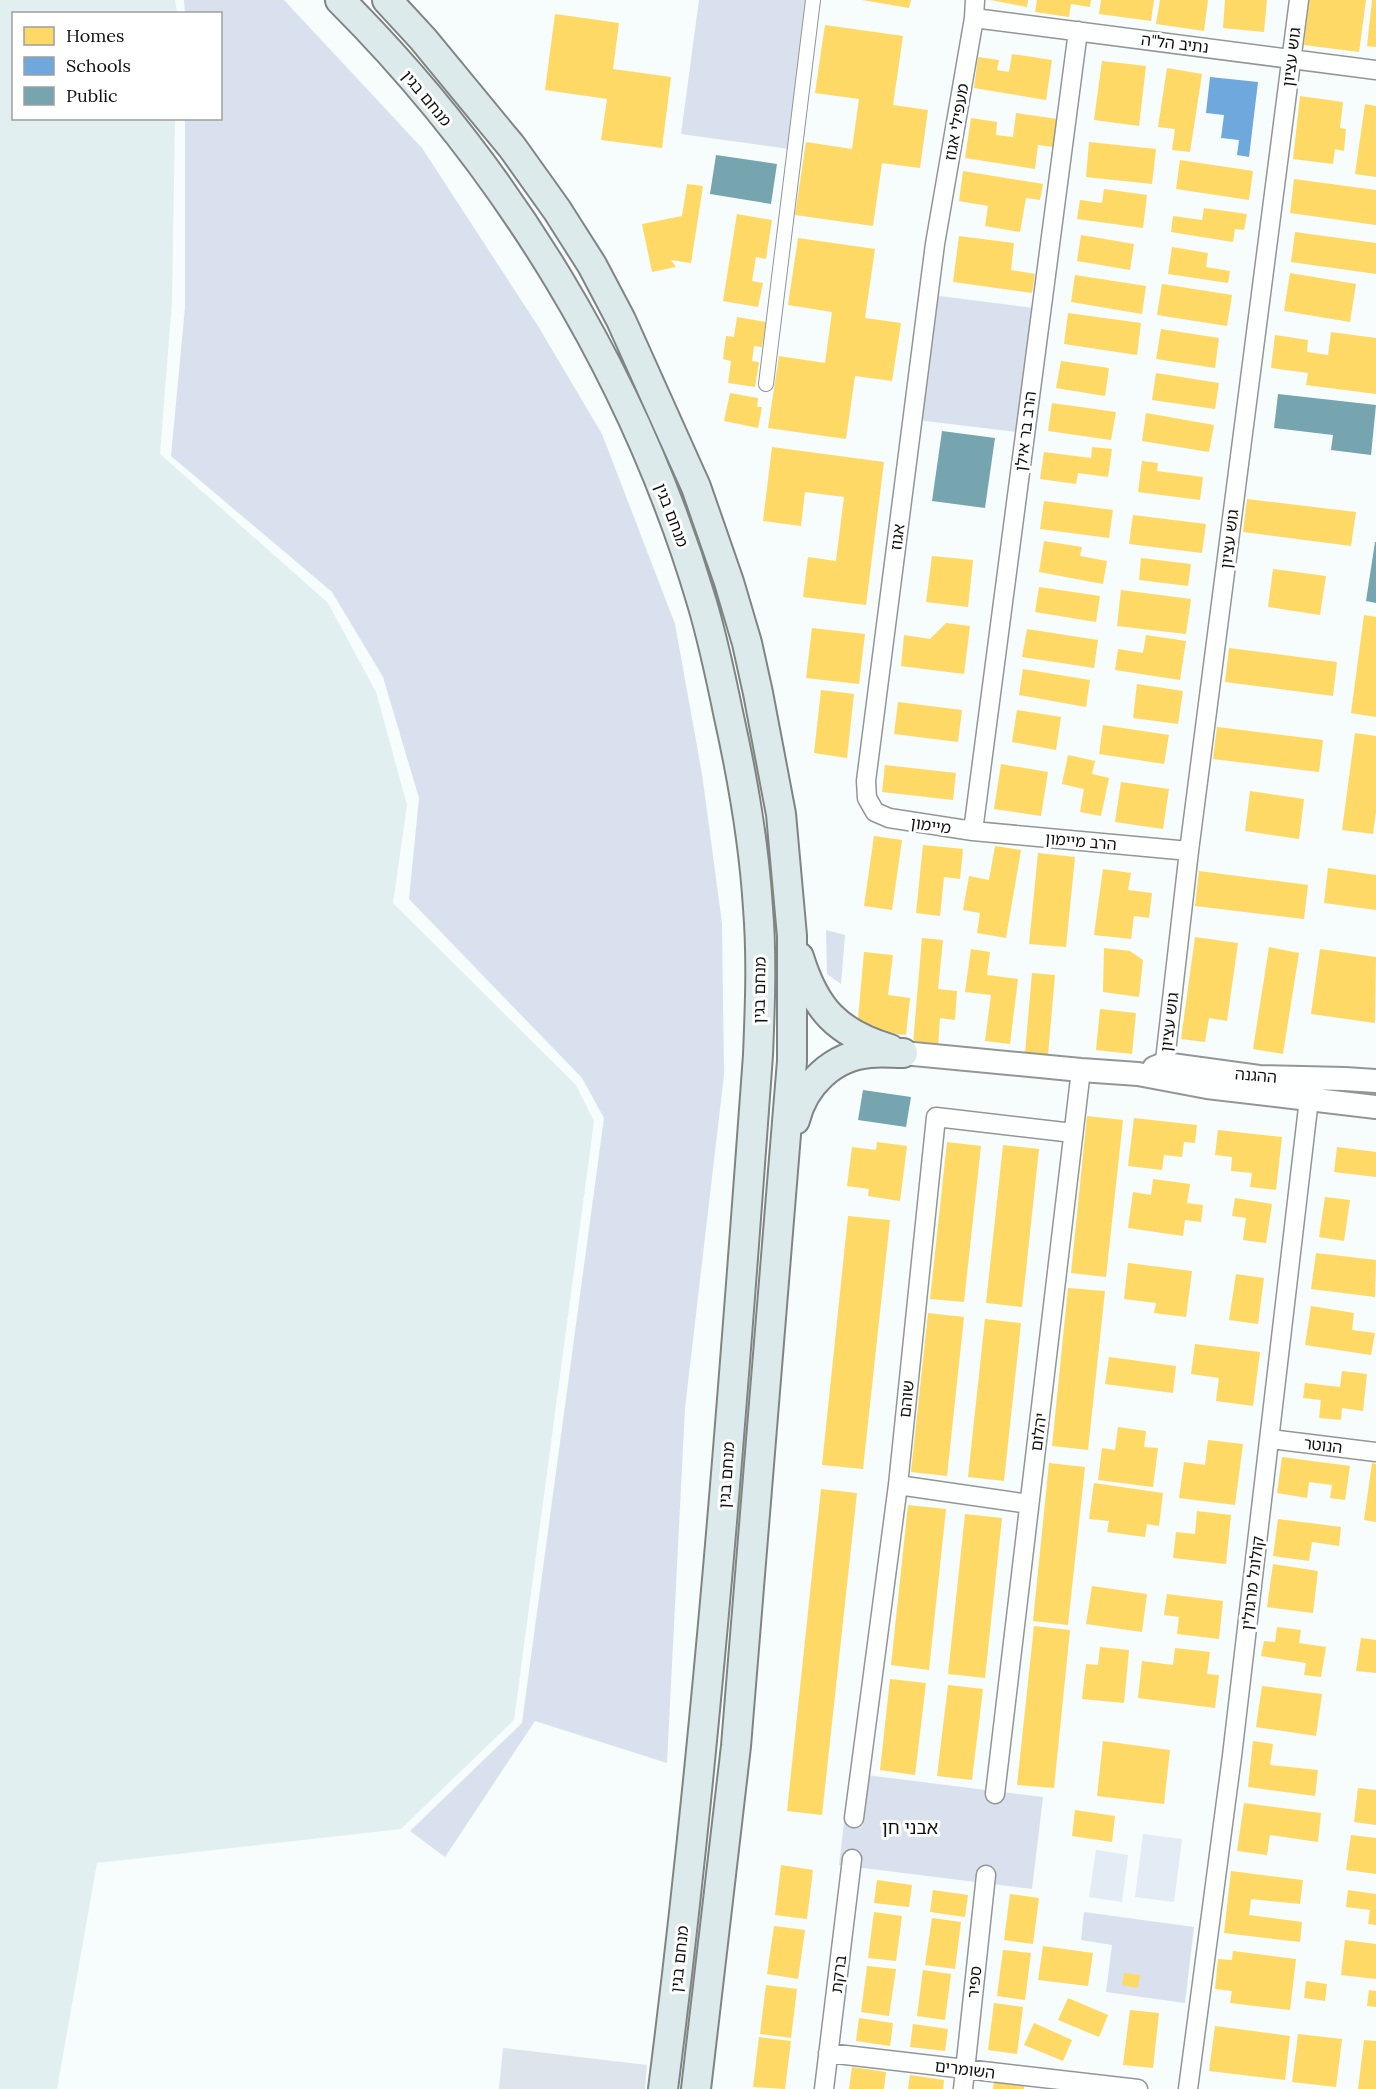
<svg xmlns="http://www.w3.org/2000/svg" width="1376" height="2089" font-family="Lora,'Noto Sans Hebrew',serif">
<rect width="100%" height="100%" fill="#f7fcfc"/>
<path fill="#e1eff1" d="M0,0H175L177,13L14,14V118L175,119L172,301L160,454L328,603L376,692L407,805L393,903L576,1085L594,1121L514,1720L401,1829L97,1863L57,2089H0Z"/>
<path fill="#d9e1ef" d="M184,0H284L422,148L538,326L602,434L675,624L702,774L722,923L724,1075L685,1408L667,1763L535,1721L445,1857L410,1831L522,1723L604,1118L582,1078L409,899L419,798L383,677L332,592L171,456L185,307V119L220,118V14L185,13Z
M699,0H817L796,150L681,134Z
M932,295L1033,308L1017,432L917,420Z
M826,930L845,935L841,984L827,974Z
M850,1773L1043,1797L1032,1889L839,1865Z
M1084,1912L1194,1927L1185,2003L1106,1992L1112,1945L1081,1940Z"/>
<path fill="#dde4ec" d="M503,2048L647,2065L645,2089H499Z"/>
<path fill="#e3ebf4" d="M1143,1834L1182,1839L1174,1902L1135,1897Z
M1096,1850L1128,1855L1122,1902L1089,1897Z"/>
<path fill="#ffd966" d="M862,0H911L909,8Z
M990,0H1028L1027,7Z
M1037,0H1091L1090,7L1071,4L1069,17L1035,12Z
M1101,0H1154L1151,21L1099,14Z
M1160,0H1208L1204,31L1156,24Z
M1225,0H1267L1264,32L1223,28Z
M1309,0H1366L1359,52L1304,45Z
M1372,0H1376V47L1367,46Z
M555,14L619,23L613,69L671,77L662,148L601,140L607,99L545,90Z
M825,25L903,36L893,105L928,110L920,168L882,163L873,226L795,215L806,142L852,149L859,99L815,93Z
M1012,54L1052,60L1046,100L974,88L978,57L999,60L997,70L1009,72Z
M1102,61L1146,66L1139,126L1094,120Z
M1167,68L1202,74L1190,152L1172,150L1175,129L1158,127Z
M1300,96L1343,102L1340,128L1346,129L1344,151L1335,149L1333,164L1293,159Z
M1365,104L1376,106V177L1355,174Z
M1016,113L1057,119L1053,147L1038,145L1035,169L965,158L971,118L997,122L996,135L1013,137Z
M1089,142L1156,149L1152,184L1086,177Z
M1180,160L1253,171L1249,200L1176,189Z
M963,171L1043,184L1040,200L1026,198L1020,232L985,226L988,206L959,201Z
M1294,179L1376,190V225L1290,213Z
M687,184L703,186L691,263L671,260L676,267L652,272L642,224L682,216Z
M1104,189L1147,195L1143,228L1077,219L1080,200L1102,203Z
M1204,208L1247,214L1244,230L1235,229L1233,242L1171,232L1173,216L1202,220Z
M737,214L772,220L766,259L756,257L752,281L763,283L758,307L723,301Z
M1295,232L1376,243V274L1291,262Z
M1081,235L1134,244L1130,270L1077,261Z
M959,236L1014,243L1011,270L1035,274L1032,293L953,282Z
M798,238L875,249L865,318L901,323L892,381L855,376L846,439L768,428L779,356L825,363L832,312L788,305Z
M1172,247L1208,253L1206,267L1230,271L1228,283L1168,274Z
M1290,273L1356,284L1350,322L1284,311Z
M1075,275L1146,286L1142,314L1071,302Z
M1162,284L1232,295L1227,326L1157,315Z
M1068,313L1141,323L1137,355L1064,344Z
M737,317L766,322L762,347L754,346L752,361L759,362L755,387L728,383L731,361L723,359L726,336L734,337Z
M1161,329L1219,338L1215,368L1156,359Z
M1331,332L1376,338V394L1306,385L1308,373L1271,368L1275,335L1308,340L1307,352L1328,355Z
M1061,361L1109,368L1105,396L1056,388Z
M1156,373L1219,383L1215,409L1152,400Z
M730,393L758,398L757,407H762L758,428L724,421Z
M1052,403L1116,412L1111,440L1048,431Z
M1146,413L1214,425L1209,452L1142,441Z
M772,447L884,462L866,605L803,597L808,557L836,561L844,497L805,492L801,526L763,521Z
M1092,447L1112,449L1108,477L1078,473L1076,484L1040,479L1044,452L1091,458Z
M1142,461L1158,463L1157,471L1203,477L1200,500L1138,492Z
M1247,499L1356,512L1351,546L1243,532Z
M1044,501L1113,510L1109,538L1040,529Z
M1133,515L1206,524L1202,553L1129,544Z
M1044,541L1082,547L1080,556L1107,561L1103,584L1039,572Z
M932,556L973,560L968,607L926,602Z
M1141,558L1191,564L1188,586L1139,580Z
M1273,569L1326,576L1320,615L1268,607Z
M1039,587L1100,596L1096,622L1035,612Z
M1121,590L1191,599L1186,634L1117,626Z
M1364,615L1376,617V717L1351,713Z
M946,623L970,626L964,674L901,666L904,635L930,639Z
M812,628L865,634L859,684L806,678Z
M1027,629L1098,640L1094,668L1022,657Z
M1146,635L1186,641L1180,680L1115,670L1118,649L1143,653Z
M1229,648L1337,662L1333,696L1225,682Z
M1023,669L1090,680L1086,707L1019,695Z
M1137,684L1183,691L1178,724L1133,718Z
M821,690L854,694L847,758L814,753Z
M898,702L962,710L958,742L894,734Z
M1017,710L1061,717L1056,750L1012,742Z
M1103,725L1169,735L1164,764L1099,754Z
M1217,727L1323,740L1319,772L1213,759Z
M1355,733L1376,736V812L1373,834L1342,830Z
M1068,755L1095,761L1092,774L1109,778L1101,816L1080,812L1084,789L1062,784Z
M1001,764L1048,772L1041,816L994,809Z
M885,765L956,773L953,800L882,792Z
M1121,782L1169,789L1163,829L1115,822Z
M1250,791L1304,799L1299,839L1245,831Z
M874,836L902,840L892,910L864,906Z
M923,845L963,849L960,879L944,877L940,916L916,913Z
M995,846L1021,850L1006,938L977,933L980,913L963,910L969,876L989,880Z
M1038,853L1075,857L1066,947L1029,944Z
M1328,868L1376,875V910L1324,903Z
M1103,869L1131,873L1128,890L1152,893L1149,918L1134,916L1131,939L1094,935Z
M1199,871L1308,885L1304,919L1195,906Z
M1195,937L1238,943L1227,1021L1209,1018L1205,1042L1181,1039Z
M922,938L943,940L938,989L957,991L955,1020L940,1018L938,1047L913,1044Z
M1269,947L1299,953L1283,1054L1253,1049Z
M1104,948L1130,951L1143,960L1139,997L1103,992Z
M971,949L990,952L987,975L1018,979L1010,1044L985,1041L991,995L965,992Z
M1320,949L1376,957L1375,1023L1311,1014Z
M864,952L893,955L888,995L910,998L906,1035L857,1030Z
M1032,973L1055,975L1048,1055L1025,1053Z
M1100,1009L1136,1013L1132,1054L1096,1050Z
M1087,1116L1123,1120L1106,1277L1071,1273Z
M1134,1118L1197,1125L1195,1143L1184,1142L1182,1157L1164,1155L1162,1170L1128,1166Z
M1218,1130L1282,1137L1276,1190L1250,1187L1252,1173L1231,1171L1232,1157L1215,1155Z
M877,1142L907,1146L900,1201L868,1196L869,1189L847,1186L852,1147L876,1150Z
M947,1142L981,1146L964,1302L930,1299Z
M1003,1145L1039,1149L1022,1307L986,1303Z
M1337,1147L1376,1152V1177L1334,1172Z
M1153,1179L1190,1184L1187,1203L1203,1205L1201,1222L1185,1220L1183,1236L1128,1228L1133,1192L1151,1195Z
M1325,1197L1350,1200L1344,1241L1319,1237Z
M1235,1198L1272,1204L1266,1243L1243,1240L1246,1218L1232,1216Z
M848,1216L890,1220L863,1469L822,1465Z
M1316,1253L1376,1260L1375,1297L1311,1289Z
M1128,1263L1192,1271L1186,1317L1154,1313L1156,1303L1124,1299Z
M1236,1274L1264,1278L1258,1324L1229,1320Z
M1068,1288L1105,1291L1088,1450L1052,1446Z
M1311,1306L1354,1313L1352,1330L1375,1333L1371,1355L1305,1345Z
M928,1313L964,1317L947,1476L911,1472Z
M985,1319L1021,1323L1004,1481L968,1477Z
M1195,1344L1260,1352L1253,1406L1216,1401L1219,1378L1191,1374Z
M1109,1357L1176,1366L1173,1393L1105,1384Z
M1342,1371L1367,1374L1363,1411L1342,1408L1341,1420L1319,1418L1321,1400L1303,1398L1305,1383L1340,1387Z
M1118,1427L1146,1431L1144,1447L1158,1448L1153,1487L1098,1480L1102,1448L1115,1450Z
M1208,1440L1243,1444L1235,1505L1179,1498L1184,1462L1205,1465Z
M1282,1457L1350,1466L1345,1500L1330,1498L1332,1485L1309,1482L1307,1498L1277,1493Z
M1049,1463L1085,1467L1068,1625L1033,1621Z
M1372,1463L1376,1464V1522L1364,1520Z
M1094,1483L1163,1493L1159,1526L1147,1524L1145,1537L1107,1532L1109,1521L1089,1519Z
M821,1489L857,1493L822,1815L787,1811Z
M908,1505L946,1509L929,1670L891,1665Z
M1197,1511L1231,1515L1226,1564L1173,1558L1176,1532L1195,1534Z
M965,1514L1002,1518L985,1678L948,1674Z
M1278,1519L1341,1527L1339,1546L1312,1542L1309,1561L1273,1556Z
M1273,1564L1318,1571L1313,1613L1267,1607Z
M1092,1586L1147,1594L1142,1632L1086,1624Z
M1167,1594L1223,1601L1219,1639L1177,1634L1179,1617L1164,1615Z
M1034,1626L1070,1630L1054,1788L1017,1785Z
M1277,1627L1301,1630L1299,1643L1326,1647L1321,1677L1304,1675L1306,1663L1261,1656L1264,1641L1275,1642Z
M1361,1638L1376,1640V1673L1356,1671Z
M1100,1647L1129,1650L1124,1703L1082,1699L1086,1664L1098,1665Z
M1175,1648L1210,1652L1207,1674L1219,1675L1215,1708L1138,1698L1142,1661L1173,1665Z
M890,1679L926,1683L915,1775L880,1770Z
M948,1685L983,1689L972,1780L937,1776Z
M1262,1686L1322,1694L1316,1736L1256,1727Z
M1103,1741L1170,1750L1164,1804L1097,1796Z
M1253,1741L1273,1744L1270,1765L1318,1770L1315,1796L1248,1787Z
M1358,1788L1376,1790V1825L1354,1822Z
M1244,1803L1321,1813L1318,1842L1270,1835L1267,1855L1237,1851Z
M1075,1810L1115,1816L1112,1842L1072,1836Z
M1351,1835L1376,1838V1874L1346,1870Z
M781,1865L813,1870L807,1919L775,1915Z
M1231,1871L1303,1880L1300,1904L1251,1899L1249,1915L1302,1922L1300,1942L1224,1933Z
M877,1880L912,1885L909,1907L874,1903Z
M933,1890L968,1895L965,1917L930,1912Z
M1348,1890L1376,1894V1925L1368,1924L1370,1910L1346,1907Z
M1010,1894L1039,1898L1033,1944L1004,1940Z
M874,1912L902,1916L896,1961L868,1958Z
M932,1918L961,1922L955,1969L925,1965Z
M774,1926L805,1930L798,1979L767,1974Z
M1345,1940L1376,1944V1979L1341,1975Z
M1043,1946L1093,1953L1088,1986L1038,1980Z
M1003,1950L1031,1953L1025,2000L997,1996Z
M1233,1951L1296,1959L1290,2010L1230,2003L1232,1991L1215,1989L1218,1959L1232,1960Z
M867,1966L896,1969L889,2016L861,2012Z
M923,1970L951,1974L945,2020L917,2016Z
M1124,1973L1140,1975L1138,1988L1122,1985Z
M1306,1981L1327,1984L1325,2001L1304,1998Z
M766,1985L797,1989L791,2038L760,2034Z
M1369,1990L1376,1991V2007L1367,2006Z
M1068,1998L1108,2015L1099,2037L1058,2020Z
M994,2003L1023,2007L1017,2054L988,2050Z
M1130,2010L1159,2013L1153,2068L1123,2065Z
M859,2018L893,2023L890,2046L856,2041Z
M1034,2023L1072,2040L1063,2061L1024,2045Z
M913,2024L948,2029L945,2051L910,2047Z
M1215,2026L1290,2036L1285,2080L1209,2071Z
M1298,2034L1342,2039L1336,2087L1292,2082Z
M759,2037L791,2041L785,2089L753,2087Z
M1364,2040L1376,2041V2089H1358Z
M852,2067L886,2072L884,2089H849Z
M910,2075L944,2080L943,2089H908Z
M994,2080L1024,2085V2089H993Z"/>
<path fill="#6fa8dc" d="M1210,77L1258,82L1249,157L1237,155L1239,140L1221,138L1224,115L1206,113Z"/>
<path fill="#76a5af" d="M716,155L777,164L771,204L710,194Z
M1278,394L1376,405L1371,455L1331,450L1333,435L1274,428Z
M942,431L995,438L985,508L932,501Z
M1375,542H1376V603L1366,601Z
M863,1090L911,1097L906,1127L858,1120Z"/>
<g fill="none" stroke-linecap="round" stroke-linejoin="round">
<g stroke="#949696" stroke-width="16">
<path id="pedestrian" d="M766,384L813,0"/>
</g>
<g stroke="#949696" stroke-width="21">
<path id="minor" d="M975,0L974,18L935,244L866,781L867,798L875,812L889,818L973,831L1189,851
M974,18L1376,70
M973,831L1078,31
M1163,1078L1189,851L1299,0
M1270,1439L1376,1452
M898,1485L1029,1504
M995,1794L1081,1070
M854,1818L898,1485L936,1117L1073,1133
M828,2053L1138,2089
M824,2089L852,1859
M963,2089L986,1875
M1188,2089L1232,1756L1309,1099L1314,1089"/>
</g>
<g stroke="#949696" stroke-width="26">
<path id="tertiary" d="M903,1053L1081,1070L1138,1074L1207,1087L1376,1107
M1154,1068L1164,1064L1259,1077L1345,1079L1376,1081"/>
</g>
<g stroke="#818484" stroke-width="32">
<path id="primary" d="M340,0C507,167 635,376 702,603C713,640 721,678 729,717C743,780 754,843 758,908C762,957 760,1006 758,1055C733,1400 707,1745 663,2089
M387,0L423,39L512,147L557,210L592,265L621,320L696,487L729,582L747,643L758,693L781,814L792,936V1061L736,1746L696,2089
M799,957C815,1009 837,1033 890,1049
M795,1120C804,1084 833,1056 870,1053C881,1052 892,1053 903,1053"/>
</g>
<use href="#pedestrian" stroke="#feffff" stroke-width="14"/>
<use href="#minor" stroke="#feffff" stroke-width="18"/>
<use href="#tertiary" stroke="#feffff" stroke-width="22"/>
<use href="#primary" stroke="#ddeaeb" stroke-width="28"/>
</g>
<g text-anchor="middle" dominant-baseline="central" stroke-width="6" stroke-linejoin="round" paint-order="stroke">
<g font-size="16" fill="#101010" stroke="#fff">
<text transform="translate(1175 43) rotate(7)">נתיב הל"ה</text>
<text transform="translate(1291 57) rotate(-83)">גוש עציון</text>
<text transform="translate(427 98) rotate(50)">מנחם בגין</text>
<text transform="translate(956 122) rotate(-80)">מעפילי אגוז</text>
<text transform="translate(1025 431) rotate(-83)">הרב בר אילן</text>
<text transform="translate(672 515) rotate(69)">מנחם בגין</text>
<text transform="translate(897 537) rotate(-83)">אגוז</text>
<text transform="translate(1229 539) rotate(-83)">גוש עציון</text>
<text transform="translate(931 825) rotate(8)">מיימון</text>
<text transform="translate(1081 841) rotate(5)">הרב מיימון</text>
<text transform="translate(759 990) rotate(-89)">מנחם בגין</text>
<text transform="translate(1169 1022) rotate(-83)">גוש עציון</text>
<text transform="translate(1256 1075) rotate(5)">ההגנה</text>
<text transform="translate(906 1399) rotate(-84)">שוהם</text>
<text transform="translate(1038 1432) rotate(-83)">יהלום</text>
<text transform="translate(1323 1445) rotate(7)">הנוטר</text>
<text transform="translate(726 1475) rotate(-86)">מנחם בגין</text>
<text transform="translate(1252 1583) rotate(-83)">קולונל מרגולין</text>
<text transform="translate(679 1959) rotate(-84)">מנחם בגין</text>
<text transform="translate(838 1974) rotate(-83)">ברקת</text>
<text transform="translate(974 1982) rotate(-84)">ספיר</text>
<text transform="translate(965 2069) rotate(7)">השומרים</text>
</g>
<g font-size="18" fill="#101010" stroke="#fff">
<text x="910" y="1827">אבני חן</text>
</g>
</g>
<rect x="12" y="12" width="210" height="108" fill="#ffffff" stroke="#9f9f9f" stroke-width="1.5"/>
<rect x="24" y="27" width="30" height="18" fill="#ffd966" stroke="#9f9f9f" stroke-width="1.5"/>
<text x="66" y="42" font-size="18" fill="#101010">Homes</text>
<rect x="24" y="57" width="30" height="18" fill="#6fa8dc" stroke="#9f9f9f" stroke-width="1.5"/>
<text x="66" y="72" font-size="18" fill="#101010">Schools</text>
<rect x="24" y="87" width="30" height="18" fill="#76a5af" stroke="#9f9f9f" stroke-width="1.5"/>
<text x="66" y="102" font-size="18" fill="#101010">Public</text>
</svg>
